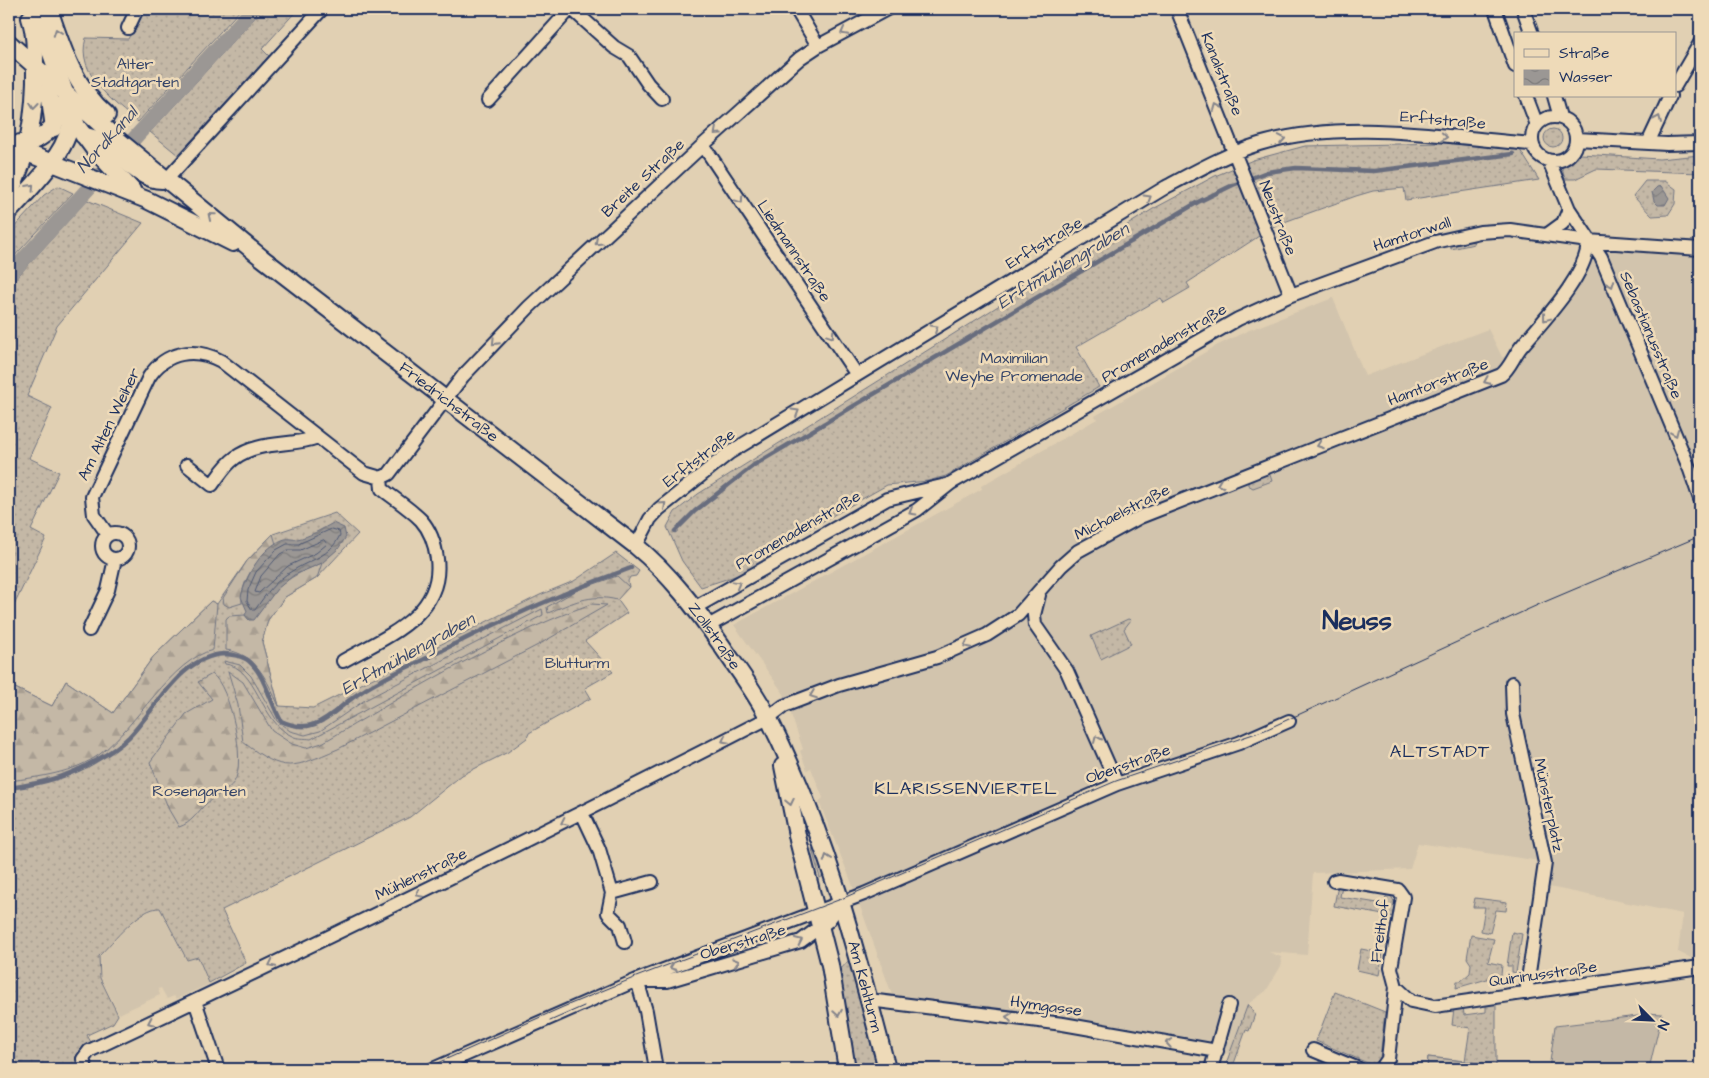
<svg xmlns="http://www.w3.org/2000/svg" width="1709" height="1078" font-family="'Architects Daughter',sans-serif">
<defs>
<pattern id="grass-dots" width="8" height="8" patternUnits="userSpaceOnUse" patternTransform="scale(1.25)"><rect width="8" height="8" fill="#c4b8a6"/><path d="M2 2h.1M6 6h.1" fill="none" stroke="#a89e91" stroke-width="1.8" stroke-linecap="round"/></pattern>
<pattern id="forest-firs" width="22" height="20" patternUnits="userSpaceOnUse" patternTransform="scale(1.25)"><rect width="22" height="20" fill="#c4b8a6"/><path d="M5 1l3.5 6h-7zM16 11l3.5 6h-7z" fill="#a89e91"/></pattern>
<pattern id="water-waves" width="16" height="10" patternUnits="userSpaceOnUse" patternTransform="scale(1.25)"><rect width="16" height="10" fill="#9b9794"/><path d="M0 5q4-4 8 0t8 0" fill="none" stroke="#7e7c7c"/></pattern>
</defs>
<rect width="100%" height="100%" fill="#e1d0b3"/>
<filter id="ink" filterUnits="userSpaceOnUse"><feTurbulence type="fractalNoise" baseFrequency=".02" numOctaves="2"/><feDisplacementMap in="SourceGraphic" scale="10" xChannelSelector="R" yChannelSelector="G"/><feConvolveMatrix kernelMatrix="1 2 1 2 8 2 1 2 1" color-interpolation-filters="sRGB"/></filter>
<g filter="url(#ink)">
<path fill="#d2c4ad" d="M1586,242L1700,251V962L1678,952L1683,914L1544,886L1547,862L1418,843L1410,869L1313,873L1307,955L1269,952L1281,957L1282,962L1281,966L1266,991L1248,1004L1230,1054L894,1000L851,881L819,802L823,798L811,768L807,770L800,751L803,749L784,694L734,625L982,489L981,486L1097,419L1095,416L1216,346L1247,331L1333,298L1365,376L1488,329L1502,357L1514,356L1580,266Z
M153,908L160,909L186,960L197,957L209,984L176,999L174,996L167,999L161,988L158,989L160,995L119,1014L101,978L100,956L128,926Z"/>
<path fill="url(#grass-dots)" stroke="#707482" d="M143,9H241L138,122C114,103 75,73 86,38L128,39Z
M263,9H298L262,49L269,56L178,155L150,132Z
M1544 138a9 9 0 1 1 18 0a9 9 0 1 1-18 0Z
M1445,143L1520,150L1539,180L1406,200L1404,188L1373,191L1356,196L1276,225L1187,283L1190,288L1164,303L1161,298L1076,347L1099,387L946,476L928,481L887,485L791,539C770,567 733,577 701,587L682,561L667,527L675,512L698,494L1153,209L1215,176L1253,160L1305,146Z
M1581,154L1659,159L1700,155V173L1596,169L1575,179H1565L1562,169L1563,165Z
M1645,181H1665L1676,189L1675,204L1668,215L1652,216L1633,196Z
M58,186L73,193L9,262V233L44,195Z
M87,200L143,223L57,326L27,396L52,408L29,458L59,472L31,530L46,538L9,616V286Z
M1473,240L1474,244L1451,249L1450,244Z
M1269,472L1272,481L1253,488L1248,485V480Z
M335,513L358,534L317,578L285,597L268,620L262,642L279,706L313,708L540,595L574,581L616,553L639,571L636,576L630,577L628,581L629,587L617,599L627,613L585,641L613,672L585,688L591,698L529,733L527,738L508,752L462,775L410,817L222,910L246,963L209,983L198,957L187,960L160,908C140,907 113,942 99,956L100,978L118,1015L113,1023L87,1035L92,1044L74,1069H9V685L52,706L66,681L113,713L153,657L211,601L217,604L247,561L273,534Z
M1128,619L1131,620L1124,629L1131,644L1101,659L1091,636Z
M817,847L827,874L820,878L812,849Z
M1338,885H1342L1340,897L1384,904L1387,894H1390L1396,905L1394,917L1334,906Z
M1475,898L1507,902L1506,911L1496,910L1490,933L1481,931L1485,907H1473Z
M1512,932L1522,934L1516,973L1512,972V966H1507Z
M1471,935L1494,939L1488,962L1502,965L1501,975L1456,988L1457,981H1461L1470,973L1471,964L1467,958Z
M1361,949L1383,953L1379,975L1357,970Z
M850,959L877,1069H855L839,971Z
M1335,992L1385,1012L1380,1058L1375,1064H1370L1316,1041Z
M1496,1002V1069H1427L1428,1057L1465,1061L1470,1028L1452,1025L1454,1008L1463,1006L1464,1015L1486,1012V1004Z
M1248,1004L1255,1014L1249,1031L1246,1030L1232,1069H1224Z"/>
<path fill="url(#forest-firs)" stroke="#707482" d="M273,534L276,544C259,555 239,583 242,603L229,607L224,604L223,598L247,561Z
M322,563L317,578L285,597L268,620L262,642L279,706C267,681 257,654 226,650V619L229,616L245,615L249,620C261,613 266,601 275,591C288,577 305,570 322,563Z
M617,576L629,587L617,600C591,593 571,603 548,613L547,607L577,590Z
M211,601L217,604L213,650C172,659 136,727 100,754C74,773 39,777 9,781V685L52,706L66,681L113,713L153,657Z
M591,604L607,605L538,645L338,749C292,768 286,775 243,742L238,705L228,671L243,682L272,731L292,744L306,748L322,743C409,693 496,638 591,604Z
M542,609L543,615L311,739C305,738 297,739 292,736C261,723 256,666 225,664L224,661L240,665L251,676L277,721L290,731L305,735L320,731L365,700Z
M212,674C230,686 247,763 234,782C228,791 215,796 207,803C197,812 192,823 179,827L169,810L150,762L186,714L212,699L198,682Z"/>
<path fill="#c4b8a6" stroke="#707482" d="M1646,1013L1662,1014L1649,1069H1549L1555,1026L1646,1015Z
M1428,1057L1480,1063L1478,1069H1427Z"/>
<path fill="url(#water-waves)" stroke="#686d7e" d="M1661,186L1669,198L1665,205H1658L1654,201L1652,192L1657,187Z
M333,523L344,528L346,537L338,549L322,563L294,575L277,589L254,620H249L245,615L247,611L241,597C246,576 262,546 285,539C289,538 293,540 297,539C309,537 322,529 333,523Z"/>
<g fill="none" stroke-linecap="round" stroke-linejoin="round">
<path stroke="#4e5974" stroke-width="1" d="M332,529L339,531L340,535C330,557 311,559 292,571C276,580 265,595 255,610H252L247,601L248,590L256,572L276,550L287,544H298Z
M324,540L327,544L316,553L288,566L259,593L255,592L261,576L280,554L288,550H300Z"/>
<path stroke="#686d7e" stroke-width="4.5" d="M675,531L695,511L754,465L1198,202L1233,185L1267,172L1296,168L1374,171L1513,154
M9,788C39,784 69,777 95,761C106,755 120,746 129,737C156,709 181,656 224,654C231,654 243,656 249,661C265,675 270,702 281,721C318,738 332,710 361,692C382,678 406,668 429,657C495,623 561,593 631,568"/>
<path stroke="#9b9794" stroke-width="15" d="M9,275L253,9"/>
<g stroke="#1b2f5e" stroke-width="16">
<path id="minor" d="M572,9L614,47L629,56L648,84L662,99
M796,9L818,46
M1177,9L1291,295
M1495,9L1515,66
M1523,9L1532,34
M128,28L137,9
M1675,86L1700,43
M1526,96L1537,125
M1554,96L1560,117
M488,100L570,9
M1532 139a22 22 0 1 1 44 0a22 22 0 1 1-44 0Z
M1577,139L1667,144L1700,143
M1648,143L1670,96
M703,145L857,375
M1549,161L1569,209L1601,257L1690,470L1700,499
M167,179L322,9
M1548,234L1563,223L1569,209
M187,465L212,485C219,476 225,465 235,458C259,440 291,447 318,437
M102 546a13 13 0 1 1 26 0a13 13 0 1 1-26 0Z
M108,535L94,515L92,497L149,377C166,351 195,347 221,361L364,473L381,478L389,474L463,376L529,307L703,145L800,58L818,46L887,9
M636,546L650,519L659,509L729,453L1166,187C1196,171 1226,154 1259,144C1346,118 1443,137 1532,144
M1039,595L1034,615L1035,625L1067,671L1117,784
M694,608L887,499L946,485
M708,626L917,510L951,483L1238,319L1291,295L1435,242L1480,232L1510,230L1588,241L1700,249
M89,630L108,590L115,559
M343,661C383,638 444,616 437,559C435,544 431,531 421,520C410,509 395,499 382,489L381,478
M1512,683L1513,714L1545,863L1526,993
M582,813L599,849L612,893L608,913L620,925L625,942
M1334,881L1338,880L1398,890L1403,897L1391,968L1396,987L1388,1059L1381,1069
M612,893L652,882
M637,980L646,1011L656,1069
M644,981H667L801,941L828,921L842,902
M1396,987L1411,1001L1435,1006L1700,967
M869,1000L1063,1024L1217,1051
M195,1001L218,1069
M1313,1050L1359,1069
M86,1069L83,1059L89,1051C317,944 544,833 768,718L784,706L839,685L937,657L987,635L1018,615L1061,566L1078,551L1140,517L1501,375C1510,368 1513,357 1521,347C1542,322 1588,275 1588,241
M433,1069L637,980L864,894L1117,784L1239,743L1289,721
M1211,1069L1229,1005"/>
</g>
<g stroke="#1b2f5e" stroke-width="20">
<g id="secondary">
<path d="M35,9L77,126L94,149L132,190"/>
<path d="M49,9C62,48 74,87 107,115"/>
<path id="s1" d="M9,43L117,139L262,258L636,546C670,574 697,610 722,646C738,670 756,693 769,719C825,830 856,949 887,1069"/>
<path d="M38,73L50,99L54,128"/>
<path d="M83,135C88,137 94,138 99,140C121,150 135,180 162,180"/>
<path d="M20,143C47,143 61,118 67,95"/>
<path d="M9,146L147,200L233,243"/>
<path d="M9,194C30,153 36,109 35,64C35,48 35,32 30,18"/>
<path d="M9,212C34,184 70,152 73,112"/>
<path d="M783,766L798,840L830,965L847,1069"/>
</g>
</g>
<use href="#minor" stroke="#eedab8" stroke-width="12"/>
<use href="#secondary" stroke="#eedab8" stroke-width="16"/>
<path stroke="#1b2f5e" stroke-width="1" d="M550,1021L584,1006
M424,1069L563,1007L636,977L841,899L1116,781L1265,730L1542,603L1700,536"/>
</g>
<defs><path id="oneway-chevron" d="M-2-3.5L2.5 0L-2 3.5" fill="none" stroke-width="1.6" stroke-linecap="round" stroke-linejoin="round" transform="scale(1.25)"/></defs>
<g stroke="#84848b">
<use href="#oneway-chevron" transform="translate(57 32) rotate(-110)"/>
<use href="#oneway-chevron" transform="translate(844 32) rotate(152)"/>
<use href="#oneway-chevron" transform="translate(34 105) rotate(96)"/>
<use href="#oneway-chevron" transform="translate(1217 107) rotate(-112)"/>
<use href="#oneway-chevron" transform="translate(1658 119) rotate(-66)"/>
<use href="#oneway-chevron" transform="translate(717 132) rotate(138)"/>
<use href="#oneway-chevron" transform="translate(1444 137) rotate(5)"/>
<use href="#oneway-chevron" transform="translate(1282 139) rotate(-10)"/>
<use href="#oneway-chevron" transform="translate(31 187) rotate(-48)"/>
<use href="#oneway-chevron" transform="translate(1148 198) rotate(-31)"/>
<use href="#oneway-chevron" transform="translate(740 200) rotate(56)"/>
<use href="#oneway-chevron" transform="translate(211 216) rotate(-140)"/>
<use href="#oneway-chevron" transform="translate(598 242) rotate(137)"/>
<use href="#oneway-chevron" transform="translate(1611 284) rotate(69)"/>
<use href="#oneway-chevron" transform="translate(1546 318) rotate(127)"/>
<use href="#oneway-chevron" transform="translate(935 328) rotate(-31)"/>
<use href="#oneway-chevron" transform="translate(831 335) rotate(56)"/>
<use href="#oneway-chevron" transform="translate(495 342) rotate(134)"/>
<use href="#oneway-chevron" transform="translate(1487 381) rotate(157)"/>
<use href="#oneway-chevron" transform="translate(796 412) rotate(-31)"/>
<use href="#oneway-chevron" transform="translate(1675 433) rotate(67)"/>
<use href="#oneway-chevron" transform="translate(1320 445) rotate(160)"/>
<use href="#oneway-chevron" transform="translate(1220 484) rotate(159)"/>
<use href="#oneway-chevron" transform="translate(663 505) rotate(-42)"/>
<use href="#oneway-chevron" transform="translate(912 512) rotate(150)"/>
<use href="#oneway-chevron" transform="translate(737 584) rotate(-29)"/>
<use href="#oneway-chevron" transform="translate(967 645) rotate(154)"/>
<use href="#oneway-chevron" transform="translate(813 695) rotate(159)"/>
<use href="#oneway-chevron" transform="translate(1097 739) rotate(-114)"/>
<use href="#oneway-chevron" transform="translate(725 740) rotate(153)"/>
<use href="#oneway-chevron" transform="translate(790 802) rotate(78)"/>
<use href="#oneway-chevron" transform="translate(564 822) rotate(154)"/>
<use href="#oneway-chevron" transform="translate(827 858) rotate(-110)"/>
<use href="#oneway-chevron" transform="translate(419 894) rotate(154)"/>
<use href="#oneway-chevron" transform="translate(799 941) rotate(-25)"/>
<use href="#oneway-chevron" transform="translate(736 962) rotate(-16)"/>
<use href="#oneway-chevron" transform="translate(272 964) rotate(154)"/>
<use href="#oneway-chevron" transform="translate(673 967) rotate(159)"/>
<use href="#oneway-chevron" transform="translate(838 1013) rotate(80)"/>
<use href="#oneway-chevron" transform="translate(1009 1017) rotate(-172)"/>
<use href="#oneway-chevron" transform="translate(151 1022) rotate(155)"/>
<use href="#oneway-chevron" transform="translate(1169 1043) rotate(-170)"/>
</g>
</g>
<g text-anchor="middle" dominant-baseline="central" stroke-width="5" stroke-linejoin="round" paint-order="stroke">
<g font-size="16" fill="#344469" stroke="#eedab8">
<text x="135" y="64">Alter<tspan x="135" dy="18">Stadtgarten</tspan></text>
<text x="1014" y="358">Maximilian<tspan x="1014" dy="18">Weyhe Promenade</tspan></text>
<text x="577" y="663">Blutturm</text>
<text x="199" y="791">Rosengarten</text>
</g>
<g font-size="16" fill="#1b2f5e" stroke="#eedab8">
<text transform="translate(1222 74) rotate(68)">Kanalstraße</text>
<text transform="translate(1443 120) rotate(5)">Erftstraße</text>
<text transform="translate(643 178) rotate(-43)">Breite Straße</text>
<text transform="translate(1278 218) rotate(69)">Neustraße</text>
<text transform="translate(1412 234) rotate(-18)">Hamtorwall</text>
<text transform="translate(1044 243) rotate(-31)">Erftstraße</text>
<text transform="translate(794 251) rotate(56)">Liedmannstraße</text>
<text transform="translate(1651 335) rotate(67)">Sebastianusstraße</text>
<text transform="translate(1164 343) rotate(-30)">Promenadenstraße</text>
<text transform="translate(1438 382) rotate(-21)">Hamtorstraße</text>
<text stroke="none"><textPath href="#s1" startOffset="568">Friedrichstraße</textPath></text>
<text transform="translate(109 424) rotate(-64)">Am Alten Weiher</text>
<text transform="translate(699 458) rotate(-37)">Erftstraße</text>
<text transform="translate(1122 512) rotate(-27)">Michaelstraße</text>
<text transform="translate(798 530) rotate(-30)">Promenadenstraße</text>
<text stroke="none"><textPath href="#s1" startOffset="924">Zollstraße</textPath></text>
<text transform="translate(1128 764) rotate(-20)">Oberstraße</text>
<text transform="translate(1549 805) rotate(78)">Münsterplatz</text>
<text transform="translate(421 874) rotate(-26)">Mühlenstraße</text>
<text transform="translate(1380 931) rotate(-82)">Freithof</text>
<text transform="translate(743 942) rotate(-17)">Oberstraße</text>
<text transform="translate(1543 974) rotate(-8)">Quirinusstraße</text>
<text stroke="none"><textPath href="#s1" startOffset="1308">Am Kehlturm</textPath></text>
<text transform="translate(1046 1006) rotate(8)">Hymgasse</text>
</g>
<g font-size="18" font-style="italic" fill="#3b496c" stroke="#eedab8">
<text transform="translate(107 140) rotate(-48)">Nordkanal</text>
<text transform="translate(1063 266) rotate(-31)">Erftmühlengraben</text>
<text transform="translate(408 654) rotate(-29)">Erftmühlengraben</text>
</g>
<g font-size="18" letter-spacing="1" fill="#1b2f5e" stroke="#eedab8">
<text x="1440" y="751">ALTSTADT</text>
<text x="966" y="788">KLARISSENVIERTEL</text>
</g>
<g font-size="26" font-weight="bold" fill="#1b2f5e" stroke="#eedab8">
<text x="1357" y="621">Neuss</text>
</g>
</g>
<rect width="1709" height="1078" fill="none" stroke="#eedab8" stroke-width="30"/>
<rect x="15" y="15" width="1679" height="1048" fill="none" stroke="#1b2f5e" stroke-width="2" filter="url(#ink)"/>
<rect x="1514" y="32" width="162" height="65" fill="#eedab8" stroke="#9a9694"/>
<rect x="1524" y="49" width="25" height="8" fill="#eedab8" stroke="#9a9694"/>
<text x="1559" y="58" font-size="15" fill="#1b2f5e">Straße</text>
<rect x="1524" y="70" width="25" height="15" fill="url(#water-waves)" stroke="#9a9694"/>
<text x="1559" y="82" font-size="15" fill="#1b2f5e">Wasser</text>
<g transform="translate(1652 1020) rotate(114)" stroke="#eedab8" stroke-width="4" paint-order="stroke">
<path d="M0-4L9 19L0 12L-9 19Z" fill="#1b2f5e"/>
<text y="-8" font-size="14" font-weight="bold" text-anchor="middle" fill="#1b2f5e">N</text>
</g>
</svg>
